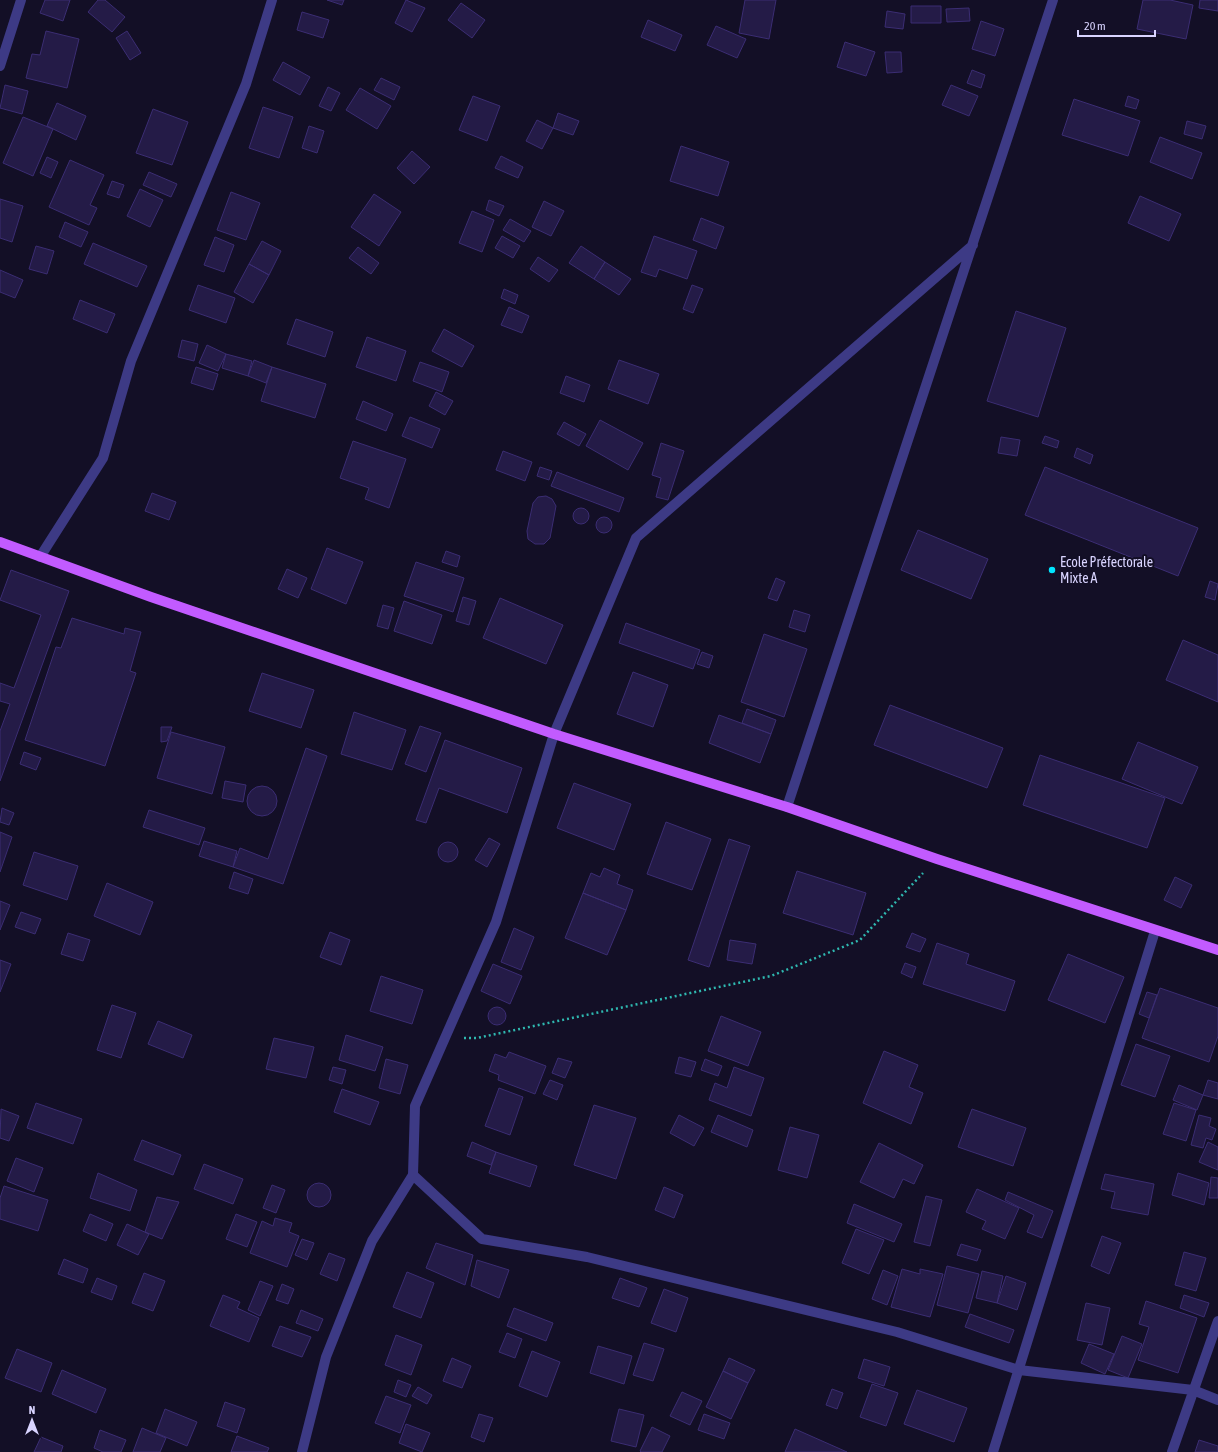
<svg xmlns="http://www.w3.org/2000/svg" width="1218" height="1452" font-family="'Asap Condensed',sans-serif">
<rect width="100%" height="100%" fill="#130f26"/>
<path fill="#241b47" stroke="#3b2d73" d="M45,0H70L63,21L40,13Z
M98,0H105L125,17L112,32L88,12Z
M327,0H344L342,5Z
M406,0L425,8L412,32L395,23Z
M745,0H776L769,39L739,33Z
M1143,0H1170L1193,5L1186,39L1137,29Z
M1200,0H1218V11L1199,8Z
M461,3L485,20L472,38L448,20Z
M911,6H941V23H911Z
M969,8L970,21L947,22L946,9Z
M887,11L905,14L903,29L885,27Z
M302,12L329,20L323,38L297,30Z
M648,20L682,35L675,51L641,37Z
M981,21L1004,29L995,56L972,49Z
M716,26L746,39L737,58L707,45Z
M46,31L79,39L67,88L26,78L32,54L40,55Z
M127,31L141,53L130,60L116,38Z
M845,42L875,52L866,76L837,67Z
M885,52H901L902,72L887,73Z
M283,62L310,77L300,95L273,80Z
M972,70L985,75L981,88L967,83Z
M381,78L400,87L394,100L374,90Z
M5,85L28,91L22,114L0,108Z
M951,85L978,96L969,116L942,105Z
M328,87L340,93L331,111L319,106Z
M360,88L391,106L377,129L346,110Z
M473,96L500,106L487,141L459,130Z
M1128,96L1139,100L1136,109L1125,106Z
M1074,99L1140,121L1128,156L1062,135Z
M57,103L86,116L76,140L47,126Z
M263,107L293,117L279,158L249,148Z
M153,109L188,122L172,165L136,153Z
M558,113L579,121L573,135L553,128Z
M23,117L53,129L33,176L3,163Z
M537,120L553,128L542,149L526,141Z
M1187,121L1206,126L1202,139L1184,134Z
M309,126L324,131L317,153L302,148Z
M1160,137L1202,153L1192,179L1150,162Z
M681,146L729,162L718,196L670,181Z
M412,151L430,167L414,184L397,168Z
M501,156L523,167L518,178L495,168Z
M47,157L58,162L51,178L40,173Z
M70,160L104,175L90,205L97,208L89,225L49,207Z
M149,172L177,184L171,197L143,185Z
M112,181L124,185L119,198L107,194Z
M140,189L163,200L150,227L127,216Z
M231,192L260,203L246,240L217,230Z
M374,194L401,212L379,246L351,227Z
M1140,196L1181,214L1169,241L1128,223Z
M0,199L23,206L12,242L0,238Z
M489,200L504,206L499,216L486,210Z
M544,201L564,211L551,236L532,227Z
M472,211L494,220L482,252L459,243Z
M701,218L724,227L716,249L693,240Z
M510,219L531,231L524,242L503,230Z
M65,222L88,232L81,247L59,237Z
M502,236L520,246L513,258L495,248Z
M654,236L697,251L687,279L659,269L656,277L641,272Z
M215,237L234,245L224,272L204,265Z
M262,241L281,251L269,275L249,264Z
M93,243L147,266L137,287L84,264Z
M36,246L54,251L47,274L29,269Z
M581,246L605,262L594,279L569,263Z
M358,247L379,263L371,274L349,258Z
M538,257L558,270L549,282L530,269Z
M605,262L631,279L619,295L594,279Z
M249,264L269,275L253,303L234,292Z
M0,270L23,280L15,298L0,292Z
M198,285L235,298L226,323L189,310Z
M692,285L703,289L693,313L683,309Z
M504,289L518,295L515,304L501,298Z
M80,300L115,314L107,333L73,319Z
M509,307L529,316L522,333L501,325Z
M1016,311L1066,328L1038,417L987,401Z
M296,319L333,332L325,357L287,344Z
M444,329L474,346L462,367L432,351Z
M367,337L406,351L396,381L356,367Z
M182,340L198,344L194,361L178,357Z
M207,345L226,354L218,371L199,363Z
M226,354L252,361L248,376L222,368Z
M254,360L272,367L266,383L248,376Z
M619,360L659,374L648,404L608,389Z
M420,362L449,372L442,392L413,381Z
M196,367L218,374L213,390L191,383Z
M272,367L326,384L315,418L261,401Z
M566,376L590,385L584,402L560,393Z
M436,392L453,401L445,415L429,406Z
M363,401L393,414L386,431L356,419Z
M410,417L440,429L432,448L402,436Z
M600,420L643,443L628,470L586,446Z
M564,422L586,434L579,446L557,434Z
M1045,436L1059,441L1057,448L1042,443Z
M1001,437L1020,440L1017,456L998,453Z
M353,441L406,459L389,508L365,499L369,488L340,478Z
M661,443L684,451L668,500L656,497L661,478L652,475Z
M1077,448L1093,455L1090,464L1074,457Z
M503,451L532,462L525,481L496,470Z
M540,467L552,471L549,480L537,476Z
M1045,467L1198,528L1178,576L1025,515Z
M557,472L624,498L619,512L551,486Z
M152,493L176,502L169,520L145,511Z
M546,496L552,499L556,506L550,538L544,544H535L528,539L527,531L533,503L538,497Z
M573 516a8 8 0 1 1 16 0a8 8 0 1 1-16 0Z
M596 525a8 8 0 1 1 16 0a8 8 0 1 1-16 0Z
M918,530L988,559L971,599L901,570Z
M327,548L363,562L346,604L311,589Z
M446,551L460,556L457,567L442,562Z
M416,562L464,578L453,612L404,596Z
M287,569L307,578L298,598L278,589Z
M11,570L69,591L0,781V731L10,704L0,701V683L14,688L41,615L0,600Z
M776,578L785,582L777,601L768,598Z
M1210,581L1218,584L1215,600L1205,597Z
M463,597L476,601L469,625L456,621Z
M500,598L563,625L546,664L483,638Z
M404,601L442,615L432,644L394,631Z
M383,605L394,608L388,629L377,626Z
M794,610L810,615L805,632L789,627Z
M72,618L124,634L125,628L141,632L130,671L136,673L105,766L25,740L56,647L61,648Z
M626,623L700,650L693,669L619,643Z
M764,634L807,649L784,717L741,702Z
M1183,640L1218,655V702L1166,680Z
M702,652L713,656L709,668L697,664Z
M633,672L668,685L653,727L617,714Z
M262,673L314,690L301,728L249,711Z
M890,705L1003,748L987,788L874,745Z
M747,709L776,720L771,734L742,723Z
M354,712L406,730L392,770L341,754Z
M719,715L771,734L760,763L709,743Z
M420,726L441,733L426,772L405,764Z
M161,727H172L167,741L161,742Z
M171,732L225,747L212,794L157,778Z
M445,740L522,768L507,813L439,788L426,823L416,820Z
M1138,742L1198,767L1182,804L1122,779Z
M306,748L327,756L283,884L233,867L240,848L268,859Z
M24,752L41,758L36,770L20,764Z
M1040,755L1165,798L1147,848L1023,805Z
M225,781L246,785L243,802L222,798Z
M574,783L631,804L614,850L557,828Z
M247 801a15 15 0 1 1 30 0a15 15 0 1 1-30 0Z
M2,808L14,813L9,825L0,822Z
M149,810L205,828L199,845L143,827Z
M666,822L711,839L692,890L647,874Z
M0,832L12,837L0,872Z
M489,838L500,844L487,867L475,860Z
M729,839L750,846L709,967L688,960Z
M204,841L237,851L233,867L199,856Z
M438 852a10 10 0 1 1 20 0a10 10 0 1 1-20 0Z
M34,852L78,866L67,900L23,885Z
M604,868L620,875L617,884L633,890L626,910L583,893L591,873L600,877Z
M797,871L866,893L853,935L783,913Z
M234,872L253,879L248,894L229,888Z
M1175,877L1192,885L1181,908L1164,900Z
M107,883L153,902L140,935L94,916Z
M583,893L626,910L607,955L565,938Z
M0,901L10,905L0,930Z
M21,912L41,919L35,934L15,927Z
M514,928L534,937L521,970L501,962Z
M330,932L350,940L341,965L320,957Z
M68,933L90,940L83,961L61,954Z
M912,933L926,939L920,952L906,947Z
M730,940L756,944L752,964L727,960Z
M937,943L969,954L966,964L1015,981L1005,1011L923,984Z
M1068,954L1124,977L1105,1023L1048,1000Z
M0,960L11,964L0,992Z
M905,963L916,967L912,978L901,973Z
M493,964L522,976L510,1004L481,991Z
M381,976L423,990L412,1024L370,1011Z
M1160,988L1218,1008V1036L1209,1062L1142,1038Z
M1147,992L1157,995L1149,1018L1139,1014Z
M112,1005L136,1013L121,1058L97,1050Z
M488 1016a9 9 0 1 1 18 0a9 9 0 1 1-18 0Z
M721,1016L761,1032L748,1066L708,1051Z
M158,1021L192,1035L183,1058L148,1044Z
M346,1035L383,1047L375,1071L339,1060Z
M274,1038L314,1047L306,1078L266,1069Z
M1136,1044L1170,1056L1155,1097L1121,1085Z
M884,1051L918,1065L909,1087L923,1093L911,1124L863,1103Z
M509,1052L546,1066L535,1094L498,1080L499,1075L489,1071L495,1054L506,1058Z
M679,1057L696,1062L691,1077L675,1073Z
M558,1058L572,1062L565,1078L552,1073Z
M386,1059L408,1065L400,1094L379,1088Z
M705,1059L722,1066L718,1076L701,1070Z
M333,1067L346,1070L342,1084L329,1080Z
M734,1067L764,1078L751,1116L709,1100L715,1083L727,1088Z
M550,1080L563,1085L557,1100L543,1094Z
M1208,1080L1218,1083V1099L1203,1095Z
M1179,1085L1203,1095L1197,1110L1173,1100Z
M499,1088L523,1097L510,1135L485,1126Z
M342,1089L379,1102L370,1125L334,1112Z
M36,1103L82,1119L73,1144L27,1128Z
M1174,1103L1196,1110L1186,1141L1163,1134Z
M594,1105L636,1118L616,1179L574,1165Z
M1,1109L19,1116L9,1141L0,1138Z
M972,1109L1026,1128L1013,1166L958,1147Z
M679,1115L704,1128L694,1146L670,1133Z
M718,1115L753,1130L747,1147L711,1132Z
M1199,1115L1211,1118L1209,1126L1216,1129L1212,1140L1206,1138L1203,1148L1191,1145Z
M790,1127L819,1135L807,1178L778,1170Z
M142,1140L181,1155L173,1175L134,1160Z
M472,1142L496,1152L491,1165L467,1156Z
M1208,1142L1218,1147V1170L1199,1162Z
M879,1143L923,1165L914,1184L903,1179L894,1198L860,1182Z
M496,1152L537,1166L530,1187L489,1173Z
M16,1158L43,1168L34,1192L7,1181Z
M204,1164L243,1179L233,1204L194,1189Z
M98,1173L137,1190L130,1211L90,1198Z
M1178,1173L1209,1183L1204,1205L1172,1195Z
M1105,1174L1154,1184L1148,1215L1111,1208L1115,1192L1101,1189Z
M1211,1177L1218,1178V1198H1209Z
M307 1195a12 12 0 1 1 24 0a12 12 0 1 1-24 0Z
M272,1185L285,1190L276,1213L263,1208Z
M4,1186L48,1200L38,1231L0,1219V1198Z
M664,1187L683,1195L674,1218L655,1210Z
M977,1189L1019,1208L1005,1239L982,1229L986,1221L966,1212Z
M1008,1192L1053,1211L1042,1238L1027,1232L1034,1215L1005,1200Z
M926,1196L942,1200L930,1246L914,1242Z
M157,1197L179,1202L162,1239L145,1232Z
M854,1204L902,1224L894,1242L847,1223Z
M90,1214L113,1224L106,1241L83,1231Z
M236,1214L257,1222L247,1247L226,1239Z
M275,1218L292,1223L289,1232L299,1236L287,1267L250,1253L262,1221L273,1226Z
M127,1224L149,1234L138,1255L117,1245Z
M856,1229L884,1240L869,1274L842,1263Z
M1102,1236L1121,1243L1109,1274L1091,1266Z
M302,1239L314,1243L307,1260L295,1255Z
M436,1243L473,1255L465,1285L426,1268Z
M961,1244L981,1250L977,1261L957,1255Z
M1184,1252L1206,1258L1196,1291L1175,1285Z
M329,1253L345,1259L337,1281L320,1274Z
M64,1259L88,1269L83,1283L58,1274Z
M477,1260L509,1270L499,1298L471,1286Z
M947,1266L979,1274L968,1313L937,1305Z
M902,1269L920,1274V1269L943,1274L930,1317L891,1307Z
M883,1270L898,1276L887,1305L872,1299Z
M982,1271L1003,1276L997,1303L976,1298Z
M407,1272L434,1283L421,1318L393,1307Z
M144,1273L165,1281L153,1311L132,1303Z
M1006,1276L1026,1283L1017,1310L997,1303Z
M97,1278L117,1286L112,1300L91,1292Z
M620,1278L647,1288L639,1307L612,1298Z
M260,1281L273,1286L260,1316L248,1310Z
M282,1284L294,1289L288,1304L276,1300Z
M664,1289L688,1298L676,1332L651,1323Z
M223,1295L240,1302L237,1308L259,1318L249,1342L210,1326Z
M1184,1295L1209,1303L1204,1317L1180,1308Z
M1146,1301L1197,1318L1178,1373L1138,1360L1149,1327L1139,1324Z
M1086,1303L1110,1308L1102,1345L1077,1340Z
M514,1308L553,1323L546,1341L507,1326Z
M301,1310L323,1319L318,1331L296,1323Z
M970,1314L1014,1330L1009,1343L965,1327Z
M280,1326L311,1337L302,1357L272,1346Z
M507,1333L522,1339L515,1358L499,1352Z
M396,1335L422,1345L411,1375L385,1365Z
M1122,1336L1142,1344L1128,1378L1108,1370Z
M644,1343L664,1349L653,1381L633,1375Z
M1089,1344L1114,1354L1105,1374L1081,1363Z
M598,1346L632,1356L624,1384L590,1373Z
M17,1349L52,1363L41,1392L5,1378Z
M532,1351L560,1362L547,1397L519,1386Z
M452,1358L471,1366L462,1388L443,1381Z
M729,1358L755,1370L748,1383L723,1371Z
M864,1359L890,1367L884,1386L858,1378Z
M62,1370L106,1389L96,1413L52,1394Z
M723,1371L748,1383L731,1419L706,1407Z
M398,1380L411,1385L406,1397L394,1392Z
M872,1384L898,1393L886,1426L860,1417Z
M418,1387L432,1395L427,1404L412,1396Z
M832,1389L843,1393L837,1409L826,1405Z
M917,1390L967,1408L954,1442L904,1424Z
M682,1392L702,1401L690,1425L670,1416Z
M386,1396L411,1405L400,1433L375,1423Z
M225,1402L245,1409L237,1433L217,1426Z
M165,1409L197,1422L187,1446L156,1433Z
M619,1409L644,1415L636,1447L611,1441Z
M479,1414L493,1418L484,1442L471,1437Z
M704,1414L730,1423L724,1439L698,1430Z
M406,1424L430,1433L422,1452L399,1443Z
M652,1427L670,1436L662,1452H641L640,1451Z
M142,1428L166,1438L160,1452H133Z
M795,1429L847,1452H785Z
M100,1430L126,1440L121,1452H103L94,1448Z
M237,1436L269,1448L267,1452H231Z
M41,1437L63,1446L61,1452H34Z
M1199,1440L1218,1446V1452H1195Z"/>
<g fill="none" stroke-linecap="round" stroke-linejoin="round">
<path stroke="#2fb8b0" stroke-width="2.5" stroke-dasharray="2 3" stroke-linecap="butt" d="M464,1038H477L771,976L860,940L923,873"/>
<path stroke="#3d3a85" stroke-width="10" d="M0,66L21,0
M973,245L636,538L554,734L496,922L415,1106L413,1175L482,1239L587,1257L897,1332L1019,1370L1193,1390L1218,1400
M40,557L103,458L131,361L246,84L272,0
M787,807L1053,0
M302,1452L326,1357L372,1241L413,1175
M993,1452L1155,931
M1172,1452L1218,1321"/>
<path stroke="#c25bff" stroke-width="10" d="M0,542L151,597L554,734L787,807L937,859L1218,950"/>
</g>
<circle fill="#00e5ff" stroke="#130f26" stroke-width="1.5" cx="1052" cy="570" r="4"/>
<g text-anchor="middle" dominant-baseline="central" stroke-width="4" stroke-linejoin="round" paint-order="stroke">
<g font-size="14" fill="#d9d4ff" stroke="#130f26" text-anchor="start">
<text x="1060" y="562">Ecole Préfectorale<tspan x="1060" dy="16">Mixte A</tspan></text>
</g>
</g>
<g transform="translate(32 1420)" stroke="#130f26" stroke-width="3" paint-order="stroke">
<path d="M0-3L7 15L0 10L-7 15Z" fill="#d9d4ff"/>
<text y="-6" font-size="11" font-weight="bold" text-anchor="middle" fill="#d9d4ff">N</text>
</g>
<path d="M1078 30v6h77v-6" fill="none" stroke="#d9d4ff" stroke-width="2"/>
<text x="1084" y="30" font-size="12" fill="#d9d4ff" stroke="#130f26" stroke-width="3" paint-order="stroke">20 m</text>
</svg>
